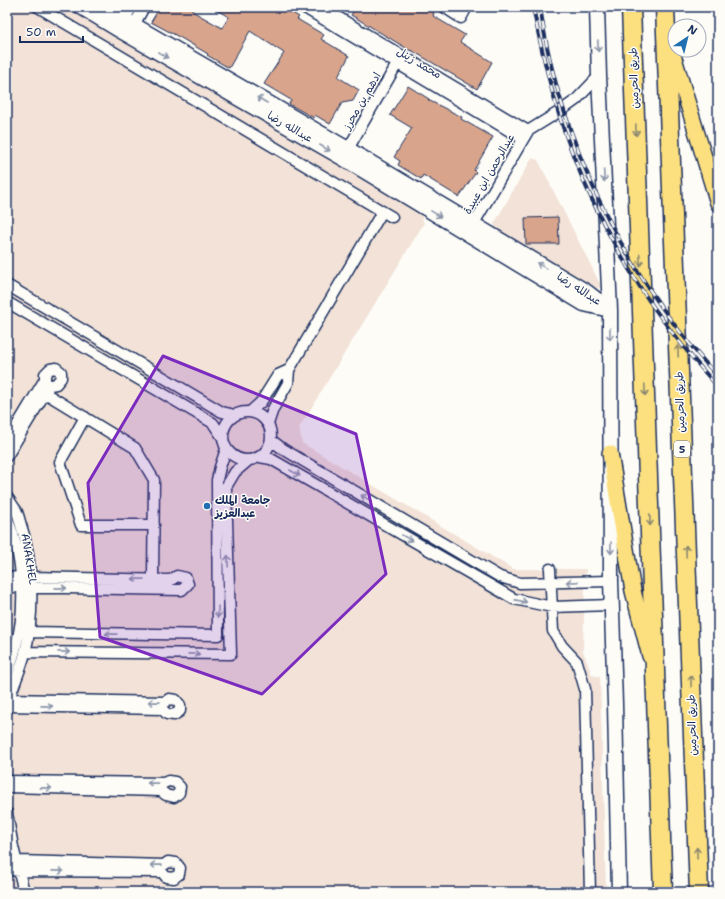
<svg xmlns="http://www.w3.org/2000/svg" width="725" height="899" font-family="'Shantell Sans','Playpen Sans Arabic',sans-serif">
<rect width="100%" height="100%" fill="#fdfcf7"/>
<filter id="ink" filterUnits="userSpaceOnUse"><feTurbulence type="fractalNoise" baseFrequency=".025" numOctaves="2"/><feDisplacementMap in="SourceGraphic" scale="8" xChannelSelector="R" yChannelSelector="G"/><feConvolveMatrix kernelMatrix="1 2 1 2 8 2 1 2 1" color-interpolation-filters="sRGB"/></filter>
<g filter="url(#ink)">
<path fill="#f2e2d7" d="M7,7H74L420,213L424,223L299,428L302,443L513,569H586L585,581L583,651L592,675L600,677L606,892H7Z
M532,158L538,160L601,286L597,289L496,230L494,224Z"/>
<path fill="#d8a58c" stroke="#1b2f5e" d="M160,7H194L192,11L222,28L229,17L211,7H283L299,17L297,19L324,35L321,39L349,56L338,77L359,90L353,101L342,103L330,124L315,115L314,118L289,104L291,100L264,84L284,53L250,31L229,68L207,55L208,54L181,38L151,22Z
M356,7H425L434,13L433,16L465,35L460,42L492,62L477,89L411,50V51L351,15Z
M408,86L429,99L428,100L462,117L461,119L493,137L474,170L476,172L459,197L423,175L421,179L398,165L400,161L394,157L412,128L390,115Z
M558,217L559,244H526L525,218Z"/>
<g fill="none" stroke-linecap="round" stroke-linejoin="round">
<g stroke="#1b2f5e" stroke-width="13">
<path id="street" d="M38,7L392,217
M303,7L523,139
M321,7L528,131
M444,7L461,18L467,7
M124,20L132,7
M134,25L144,7
M348,149L397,64
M473,225L528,131L562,110L576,100L599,76
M7,285L222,412L235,415
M7,302L213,423L223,438
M289,370L382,212
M45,393L135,448L154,480L153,579
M223 436a24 24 0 1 1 48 0a24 24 0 1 1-48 0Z
M250,412L261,402L278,375L289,370L288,383L273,409L268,424
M85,417L60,462L81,525H154
M271,440L283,449L500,577L520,583L611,581
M7,442L45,379V374L50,369L56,368L61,372V378L56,384L50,385L7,456
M260,457L271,459L514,599L552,607L611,605
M7,497C10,501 13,506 16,510C18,514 19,518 20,522C33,559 35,614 25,653C21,669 14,684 9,699L8,704
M7,517C23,557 27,605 16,646C14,656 10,666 7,676
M550,569L553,631L562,646L577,662L585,689L590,892
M7,577L22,578
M7,587L182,590L188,584L186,578L177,576L171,580L30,577
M29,632L218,635L217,480L220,467L226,449
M25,652L231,654L226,487L235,472L249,460
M7,699L165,702L169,699L176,700L180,705V711L174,715L167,714L162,709L7,706
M7,781L164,783L168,781L175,782L180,787L179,793L174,797L166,795L161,791L7,787
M7,813L13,847L24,892
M7,863L17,861L164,865L168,862L176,863L180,868L179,874L174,878L166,877L162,872L19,871L7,869"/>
</g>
<g stroke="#1b2f5e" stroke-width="17">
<path id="secondary" d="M81,7L119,30L351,163L584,304L610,310
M103,7L348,149L587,292L605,306
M597,7L599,76L610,310L611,581L615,704L619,892"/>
</g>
<g stroke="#1b2f5e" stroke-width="18">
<path id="primary" d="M670,45L718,203
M610,453L633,591L650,656"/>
</g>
<g stroke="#1b2f5e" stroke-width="21">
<path id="highway" d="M631,7L663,892
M665,7L699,892"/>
</g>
<use href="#street" stroke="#fdfcf7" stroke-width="10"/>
<use href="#secondary" stroke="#fdfcf7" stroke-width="14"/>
<use href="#primary" stroke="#fce080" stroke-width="15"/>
<use href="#highway" stroke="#fce080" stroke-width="18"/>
<g stroke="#1b2f5e" stroke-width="4">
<path id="rail" d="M533,7C541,48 550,88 563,127C582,183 608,237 640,287C663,323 690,356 718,387
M540,7C544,33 549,59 556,84C576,155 606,223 646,284C667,317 692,348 718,377"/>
</g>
<use href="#rail" stroke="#fdfcf7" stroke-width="2.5" stroke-dasharray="8" stroke-linecap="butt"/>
</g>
<defs><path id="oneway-shaft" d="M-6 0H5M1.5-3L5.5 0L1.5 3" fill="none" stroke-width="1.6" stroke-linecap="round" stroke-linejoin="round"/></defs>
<g stroke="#8c96aa">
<use href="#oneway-shaft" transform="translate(598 46) rotate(88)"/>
<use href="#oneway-shaft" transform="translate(163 55) rotate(30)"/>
<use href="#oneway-shaft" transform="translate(262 100) rotate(-150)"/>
<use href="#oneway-shaft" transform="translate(325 148) rotate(30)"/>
<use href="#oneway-shaft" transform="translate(604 176) rotate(87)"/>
<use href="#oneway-shaft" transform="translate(436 214) rotate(31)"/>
<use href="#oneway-shaft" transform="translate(542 266) rotate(-149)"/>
<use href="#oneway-shaft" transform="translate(610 334) rotate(90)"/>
<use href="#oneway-shaft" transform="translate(295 473) rotate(30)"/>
<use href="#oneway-shaft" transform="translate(366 498) rotate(-150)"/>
<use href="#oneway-shaft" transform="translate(407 538) rotate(30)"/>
<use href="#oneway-shaft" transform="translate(611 548) rotate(90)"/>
<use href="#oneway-shaft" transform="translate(228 561) rotate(-92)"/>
<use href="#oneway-shaft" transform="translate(138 579) rotate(-179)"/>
<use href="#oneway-shaft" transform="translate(572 582) rotate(178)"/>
<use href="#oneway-shaft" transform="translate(61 588) rotate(1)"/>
<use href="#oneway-shaft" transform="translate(521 601) rotate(11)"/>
<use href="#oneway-shaft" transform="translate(218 612) rotate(90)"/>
<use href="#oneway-shaft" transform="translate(111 634) rotate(-179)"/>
<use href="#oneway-shaft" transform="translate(64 652) rotate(1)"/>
<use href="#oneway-shaft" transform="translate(194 654) rotate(1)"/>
<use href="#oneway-shaft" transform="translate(154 702) rotate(-179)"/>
<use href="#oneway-shaft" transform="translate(47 706) rotate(1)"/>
<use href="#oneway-shaft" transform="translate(153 783) rotate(-179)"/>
<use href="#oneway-shaft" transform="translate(46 788) rotate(1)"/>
<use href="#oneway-shaft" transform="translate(156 865) rotate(-179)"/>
<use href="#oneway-shaft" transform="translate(58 871) rotate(1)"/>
</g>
<g stroke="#8c886f">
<use href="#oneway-shaft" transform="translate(636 130) rotate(88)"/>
<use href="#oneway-shaft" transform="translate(640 260) rotate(88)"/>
<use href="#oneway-shaft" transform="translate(678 351) rotate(-92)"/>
<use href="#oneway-shaft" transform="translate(645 390) rotate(88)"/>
<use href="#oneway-shaft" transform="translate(650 520) rotate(88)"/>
<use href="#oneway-shaft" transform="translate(686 551) rotate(-92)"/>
<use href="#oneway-shaft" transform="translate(691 681) rotate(-92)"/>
<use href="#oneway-shaft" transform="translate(697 853) rotate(-92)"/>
</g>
</g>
<path fill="#7b2cbf" fill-opacity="0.2" stroke="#7b2cbf" stroke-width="3" stroke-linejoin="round" d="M163,356L356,434L386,574L262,694L100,637L88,483Z"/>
<circle fill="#1f6fb2" stroke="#fdfcf7" stroke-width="1.5" cx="207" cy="506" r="4"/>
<g text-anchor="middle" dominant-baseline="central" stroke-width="3" stroke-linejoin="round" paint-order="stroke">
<rect fill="#fdfcf7" stroke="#5f6c8c" stroke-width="1" x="674" y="441" width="16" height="16" rx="3"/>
<g font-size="10" font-weight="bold" fill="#1b2f5e">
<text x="682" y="449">5</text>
</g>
<g font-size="11" fill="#1b2f5e" stroke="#fdfcf7">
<text transform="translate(419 63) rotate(31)">محمد زينل</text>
<text transform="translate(634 78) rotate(-92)">طريق الحرمين</text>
<text transform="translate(362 101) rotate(-60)">ادهم بن محرز</text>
<text transform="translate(290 127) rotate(30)">عبدالله رضا</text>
<text transform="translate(489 174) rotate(-60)">عبدالرحمن ابن عبيدة</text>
<text transform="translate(579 289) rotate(33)">عبدالله رضا</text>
<text transform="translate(680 402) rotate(-92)">طريق الحرمين</text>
<text transform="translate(29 559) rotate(81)">ANAKHEL</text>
<text transform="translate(692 725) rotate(-92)">طريق الحرمين</text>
</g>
<g font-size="11" font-weight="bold" fill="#1b2f5e" stroke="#fdfcf7" text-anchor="start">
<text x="215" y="500">جامعة الملك<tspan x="215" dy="13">عبدالعزيز</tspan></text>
</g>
</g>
<rect width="725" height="899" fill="none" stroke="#fdfcf7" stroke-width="24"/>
<rect x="12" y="12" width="701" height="875" fill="none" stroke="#1b2f5e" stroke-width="1.5" filter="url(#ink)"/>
<g transform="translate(687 38) rotate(35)"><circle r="19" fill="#fdfcf7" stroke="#a3aaba"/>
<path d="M0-3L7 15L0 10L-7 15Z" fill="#1f6fb2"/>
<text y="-6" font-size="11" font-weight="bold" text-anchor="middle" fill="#1b2f5e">N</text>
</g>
<path d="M20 36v6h63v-6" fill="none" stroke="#1b2f5e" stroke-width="2"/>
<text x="26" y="36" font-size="12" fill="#1b2f5e" stroke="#fdfcf7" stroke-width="3" paint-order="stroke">50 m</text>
</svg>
